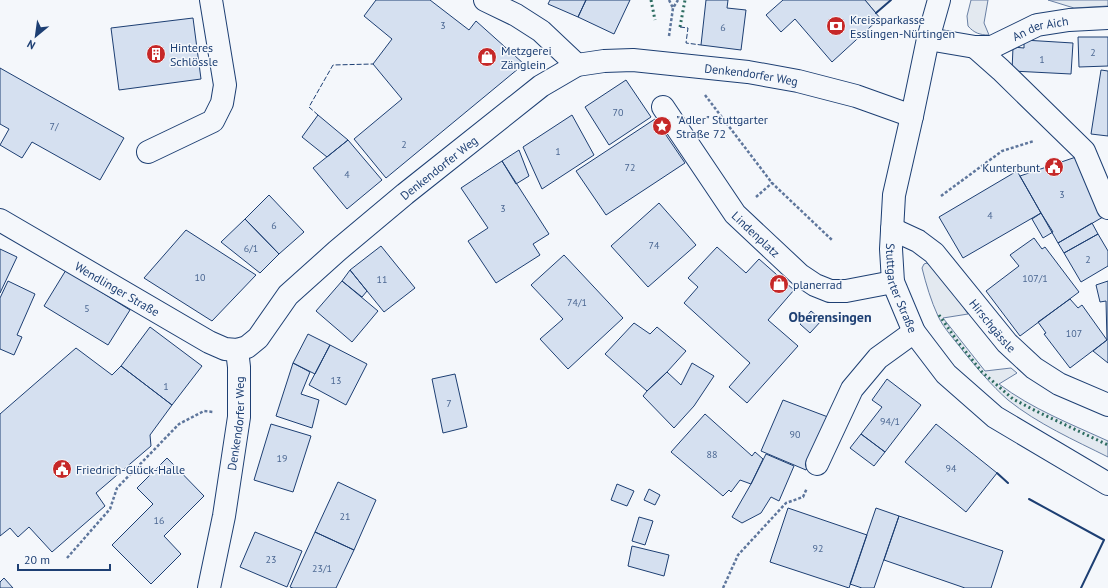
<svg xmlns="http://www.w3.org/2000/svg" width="1108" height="588" font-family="'PT Sans',sans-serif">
<rect width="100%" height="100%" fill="#f4f7fb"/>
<path fill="#e3e9f0" stroke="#687fa3" d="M865,0H891L876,13Z
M971,0H988L984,23L989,35C980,35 974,33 968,26L967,16Z
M1048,0H1108V6L1074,8Z
M927,263C941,269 959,301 968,314L943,318L985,371L1011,368L1017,373L999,384C1032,409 1071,424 1108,441V457C1074,440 1038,424 1008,400C991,385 977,368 963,351C955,340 944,329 938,316C931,301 926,284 922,268L924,264Z"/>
<path fill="#d5e0f0" stroke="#1d3f73" d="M376,0H430L469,30L476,21L524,64L386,178L354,139L402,99L373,64L392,39L364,16Z
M550,0H586L578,17L548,4Z
M586,0H630L614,34L578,17Z
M706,0H728L727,8L746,10L741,50L701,45Z
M783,0H865L880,18L832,62L795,19L781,32L766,15Z
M193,18L201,79L119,90L111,28Z
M1078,37H1108V66L1079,67Z
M1024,40L1073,43L1071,74L1012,71L1013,47L1024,48Z
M0,68L124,138L100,180L32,142L22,158L0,145L9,129L0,124Z
M1101,70L1108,71V136L1091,134Z
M626,80L651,117L609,145L585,107Z
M318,115L348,140L327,157L302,137Z
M572,115L594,155L542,189L523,147Z
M655,119L685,163L606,215L576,171Z
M348,140L382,180L347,209L313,168Z
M519,150L529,176L516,184L502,161Z
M1076,157L1103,217L1058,243L1020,176Z
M502,161L549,234L533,244L540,255L496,283L468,241L488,228L461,188Z
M1017,171L1041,213L963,258L939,217Z
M269,195L304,232L279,254L245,219Z
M659,203L696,245L648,287L611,246Z
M1041,213L1053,232L1043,238L1032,219Z
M245,219L279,254L260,273L221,242Z
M1092,223L1098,234L1064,253L1058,243Z
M186,230L256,275L212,321L144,278Z
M1098,234L1108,251V266L1081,282L1064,253Z
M1034,238L1042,249L1045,247L1079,292L1020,336L986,291L1019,266L1010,255Z
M381,246L415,288L384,312L350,270Z
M717,247L746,273L759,259L794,290L768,320L798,346L747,403L729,387L750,363L684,303L698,287L688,278Z
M0,249L17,257L0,293Z
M564,255L623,318L568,369L540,339L563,319L531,285Z
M66,270L130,310L108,345L44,306Z
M350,270L367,291L362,297L342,281Z
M8,281L35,294L17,335L22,337L14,355L0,349V298Z
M342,281L378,311L352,342L316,311Z
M1108,281V363L1093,351L1107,340L1106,301L1100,302L1096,285Z
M1070,299L1078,308L1082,305L1107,340L1070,368L1044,334L1046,333L1038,322Z
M811,311L822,320L810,333L800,324Z
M634,323L650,334L657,327L686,351L667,372L647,391L605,354Z
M150,327L202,366L172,405L121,366Z
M308,334L330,345L315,374L293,363Z
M330,345L367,364L346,405L309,385Z
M76,348L112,375L121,366L172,405L150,435L151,446L96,493L105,506L52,552L29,527L18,537L10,528L0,536V414Z
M293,363L310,372L301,394L319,400L312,428L276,416Z
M692,363L714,376L694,406L674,428L643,396L647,391L667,372L681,385Z
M455,374L467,427L443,433L432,379Z
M887,379L921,405L885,452L861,434L882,407L872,400Z
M783,400L828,417L806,470L761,451Z
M705,414L752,456L755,452L763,459L751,484L740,480L731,492L729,490L723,496L671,452Z
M271,424L311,436L293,492L254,480Z
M936,424L997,473L966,512L905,462Z
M861,434L885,452L874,466L850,448Z
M766,454L794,466L779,501L771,497L761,513L742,523L732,517L751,484Z
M167,458L204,496L164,536L181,554L151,584L112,545L153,504L137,488Z
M338,482L376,500L354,550L315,532Z
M617,484L634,491L627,506L611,500Z
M649,489L660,495L655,505L644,500Z
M788,508L867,535L849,588L770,562Z
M876,508L899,516L874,588H862L850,584Z
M899,516L1003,551L991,588H965L884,560Z
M639,517L653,521L645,545L632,541Z
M255,532L302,551L287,587L240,567Z
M315,532L354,550L336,588H293L290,587Z
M632,546L669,555L664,576L628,566Z
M4,578L13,588H0V582Z"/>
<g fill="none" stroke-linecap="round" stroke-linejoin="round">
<g stroke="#1d3f73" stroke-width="24">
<g id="minor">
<path d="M485,0L516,15L541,31L577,65"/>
<path id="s1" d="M928,39L975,47H992L1037,25L1069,20L1108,18"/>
<path d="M975,47L1001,70L1084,151L1108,208"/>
<path id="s2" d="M663,107L735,214L800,275L815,285L830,291H846L893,282"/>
<path d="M148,152L213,121L222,103L225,85L211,0"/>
<path id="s3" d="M892,229L918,241L934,253L1007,343L1034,368L1059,384L1108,405"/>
<path d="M817,464L852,389L878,358L914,332"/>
<path id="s4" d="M209,588L224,516L239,417V367L237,350"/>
</g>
</g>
<g stroke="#1d3f73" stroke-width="24">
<g id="major">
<path id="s5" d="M939,0L928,39L912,116L894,195L891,249L893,282L914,332L946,374L995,417L1108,484"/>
<path id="s6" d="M0,220L209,342L225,349L237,350L247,347L258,338L288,295L337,251L405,194L541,86L577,65L604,61L633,60L748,72L798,81L856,96L912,116"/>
</g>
</g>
<path stroke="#5e769c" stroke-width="2.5" stroke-dasharray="3 2" stroke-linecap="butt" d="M669,0L673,8
M669,36L673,8L678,0
M705,95L772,183L832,240
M941,196L1002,151L1034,141
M756,197L772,183
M67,558L110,509L117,488L179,424L204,411L213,412
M723,588L738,555L786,503L803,497L807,488"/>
<use href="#minor" stroke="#f4f7fb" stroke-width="22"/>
<use href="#major" stroke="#f4f7fb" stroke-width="22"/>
<path stroke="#2c6c60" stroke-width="3" stroke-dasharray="2 3" stroke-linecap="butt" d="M651,0L655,20
M680,27L685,0
M939,315L958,342L982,372L1013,399L1036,411L1108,445"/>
<path stroke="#1d3f73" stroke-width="1" stroke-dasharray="5 2" stroke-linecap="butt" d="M680,27L688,28L686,43L701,45
M318,115L309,107L333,65L373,64"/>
<path stroke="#1d3f73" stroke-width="2" d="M876,13L891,0
M997,473L1008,483
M1029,499L1104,540L1081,588"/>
</g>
<defs>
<g id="bank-disc" transform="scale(1)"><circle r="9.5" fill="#c62828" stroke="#f4f7fb"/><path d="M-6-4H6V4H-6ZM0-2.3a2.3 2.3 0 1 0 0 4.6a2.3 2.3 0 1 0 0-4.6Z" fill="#fff"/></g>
<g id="building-disc" transform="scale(1)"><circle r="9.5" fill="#c62828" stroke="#f4f7fb"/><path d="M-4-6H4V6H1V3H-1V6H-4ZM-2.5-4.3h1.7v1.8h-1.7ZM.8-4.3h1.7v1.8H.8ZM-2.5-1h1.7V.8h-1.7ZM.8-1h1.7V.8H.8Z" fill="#fff"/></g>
<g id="shop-disc" transform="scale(1)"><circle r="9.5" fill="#c62828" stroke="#f4f7fb"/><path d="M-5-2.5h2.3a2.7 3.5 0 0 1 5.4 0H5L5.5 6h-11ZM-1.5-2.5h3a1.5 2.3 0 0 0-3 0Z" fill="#fff"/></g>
<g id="sight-disc" transform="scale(1)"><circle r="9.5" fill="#c62828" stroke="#f4f7fb"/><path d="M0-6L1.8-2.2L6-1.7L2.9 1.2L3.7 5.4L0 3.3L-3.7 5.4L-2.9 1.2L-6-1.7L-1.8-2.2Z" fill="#fff"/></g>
<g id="civic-disc" transform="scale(1)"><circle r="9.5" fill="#c62828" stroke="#f4f7fb"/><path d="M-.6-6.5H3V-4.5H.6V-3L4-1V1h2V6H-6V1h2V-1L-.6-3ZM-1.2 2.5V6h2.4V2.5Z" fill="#fff"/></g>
</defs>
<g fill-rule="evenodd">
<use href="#bank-disc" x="836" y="26"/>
<use href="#building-disc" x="156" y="54"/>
<use href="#shop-disc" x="487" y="57"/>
<use href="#sight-disc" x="662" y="126"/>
<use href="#civic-disc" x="1054" y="167"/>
<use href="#shop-disc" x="779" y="284"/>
<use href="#civic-disc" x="62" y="469"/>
</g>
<g text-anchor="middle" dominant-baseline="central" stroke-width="3" stroke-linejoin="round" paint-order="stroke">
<g font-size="10" fill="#4b6792">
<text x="443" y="25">3</text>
<text x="723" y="27">6</text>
<text x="1093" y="52">2</text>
<text x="1042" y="59">1</text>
<text x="618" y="112">70</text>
<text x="54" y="126">7/</text>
<text x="404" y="144">2</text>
<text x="558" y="151">1</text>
<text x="630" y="167">72</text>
<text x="347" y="174">4</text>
<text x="1062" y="194">3</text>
<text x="503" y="208">3</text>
<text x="990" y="215">4</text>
<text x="274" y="225">6</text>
<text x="654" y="245">74</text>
<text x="251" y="248">6/1</text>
<text x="1088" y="259">2</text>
<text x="200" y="277">10</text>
<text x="1035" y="278">107/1</text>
<text x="382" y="279">11</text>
<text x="577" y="302">74/1</text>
<text x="87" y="308">5</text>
<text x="1074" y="333">107</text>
<text x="336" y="380">13</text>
<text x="166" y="386">1</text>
<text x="449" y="403">7</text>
<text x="890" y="421">94/1</text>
<text x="795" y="434">90</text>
<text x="712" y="454">88</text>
<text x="282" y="458">19</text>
<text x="951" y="468">94</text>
<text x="345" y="516">21</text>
<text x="159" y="520">16</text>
<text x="818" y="548">92</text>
<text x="271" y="559">23</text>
<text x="322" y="568">23/1</text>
</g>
<g font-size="12" fill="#1d3f73" stroke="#f4f7fb" text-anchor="start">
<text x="850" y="19">Kreissparkasse<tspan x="850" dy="14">Esslingen-Nürtingen</tspan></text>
<text x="170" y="47">Hinteres<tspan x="170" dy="14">Schlössle</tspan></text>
<text x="501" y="50">Metzgerei<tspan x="501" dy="14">Zänglein</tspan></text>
<text x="676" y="119">"Adler" Stuttgarter<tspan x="676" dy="14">Straße 72</tspan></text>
<text x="1040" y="167" text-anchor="end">Kunterbunt</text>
<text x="793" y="284">planerrad</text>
<text x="76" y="469">Friedrich-Glück-Halle</text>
</g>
<g font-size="12" fill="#1d3f73" stroke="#f4f7fb">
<text stroke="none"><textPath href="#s1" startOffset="117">An der Aich</textPath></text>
<text stroke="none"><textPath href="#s6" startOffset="894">Denkendorfer Weg</textPath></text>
<text stroke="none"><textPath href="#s6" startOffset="546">Denkendorfer Weg</textPath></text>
<text stroke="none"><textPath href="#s2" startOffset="158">Lindenplatz</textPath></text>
<text stroke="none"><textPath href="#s5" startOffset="295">Stuttgarter Straße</textPath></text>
<text stroke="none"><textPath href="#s6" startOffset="136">Wendlinger Straße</textPath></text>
<text stroke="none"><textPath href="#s3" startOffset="142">Hirschgässle</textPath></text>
<text stroke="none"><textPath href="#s4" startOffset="167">Denkendorfer Weg</textPath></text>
</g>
<g font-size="14" font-weight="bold" fill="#1d3f73" stroke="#f4f7fb">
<text x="830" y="317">Oberensingen</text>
</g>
</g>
<g transform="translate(36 36) rotate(209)" stroke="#f4f7fb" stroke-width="3" paint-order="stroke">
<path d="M0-3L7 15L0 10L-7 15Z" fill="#1d3f73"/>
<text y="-6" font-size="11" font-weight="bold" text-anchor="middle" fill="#1d3f73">N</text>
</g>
<path d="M18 564v6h92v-6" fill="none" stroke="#1d3f73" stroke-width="2"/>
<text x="24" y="564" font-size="12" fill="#1d3f73" stroke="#f4f7fb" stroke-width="3" paint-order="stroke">20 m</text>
</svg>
